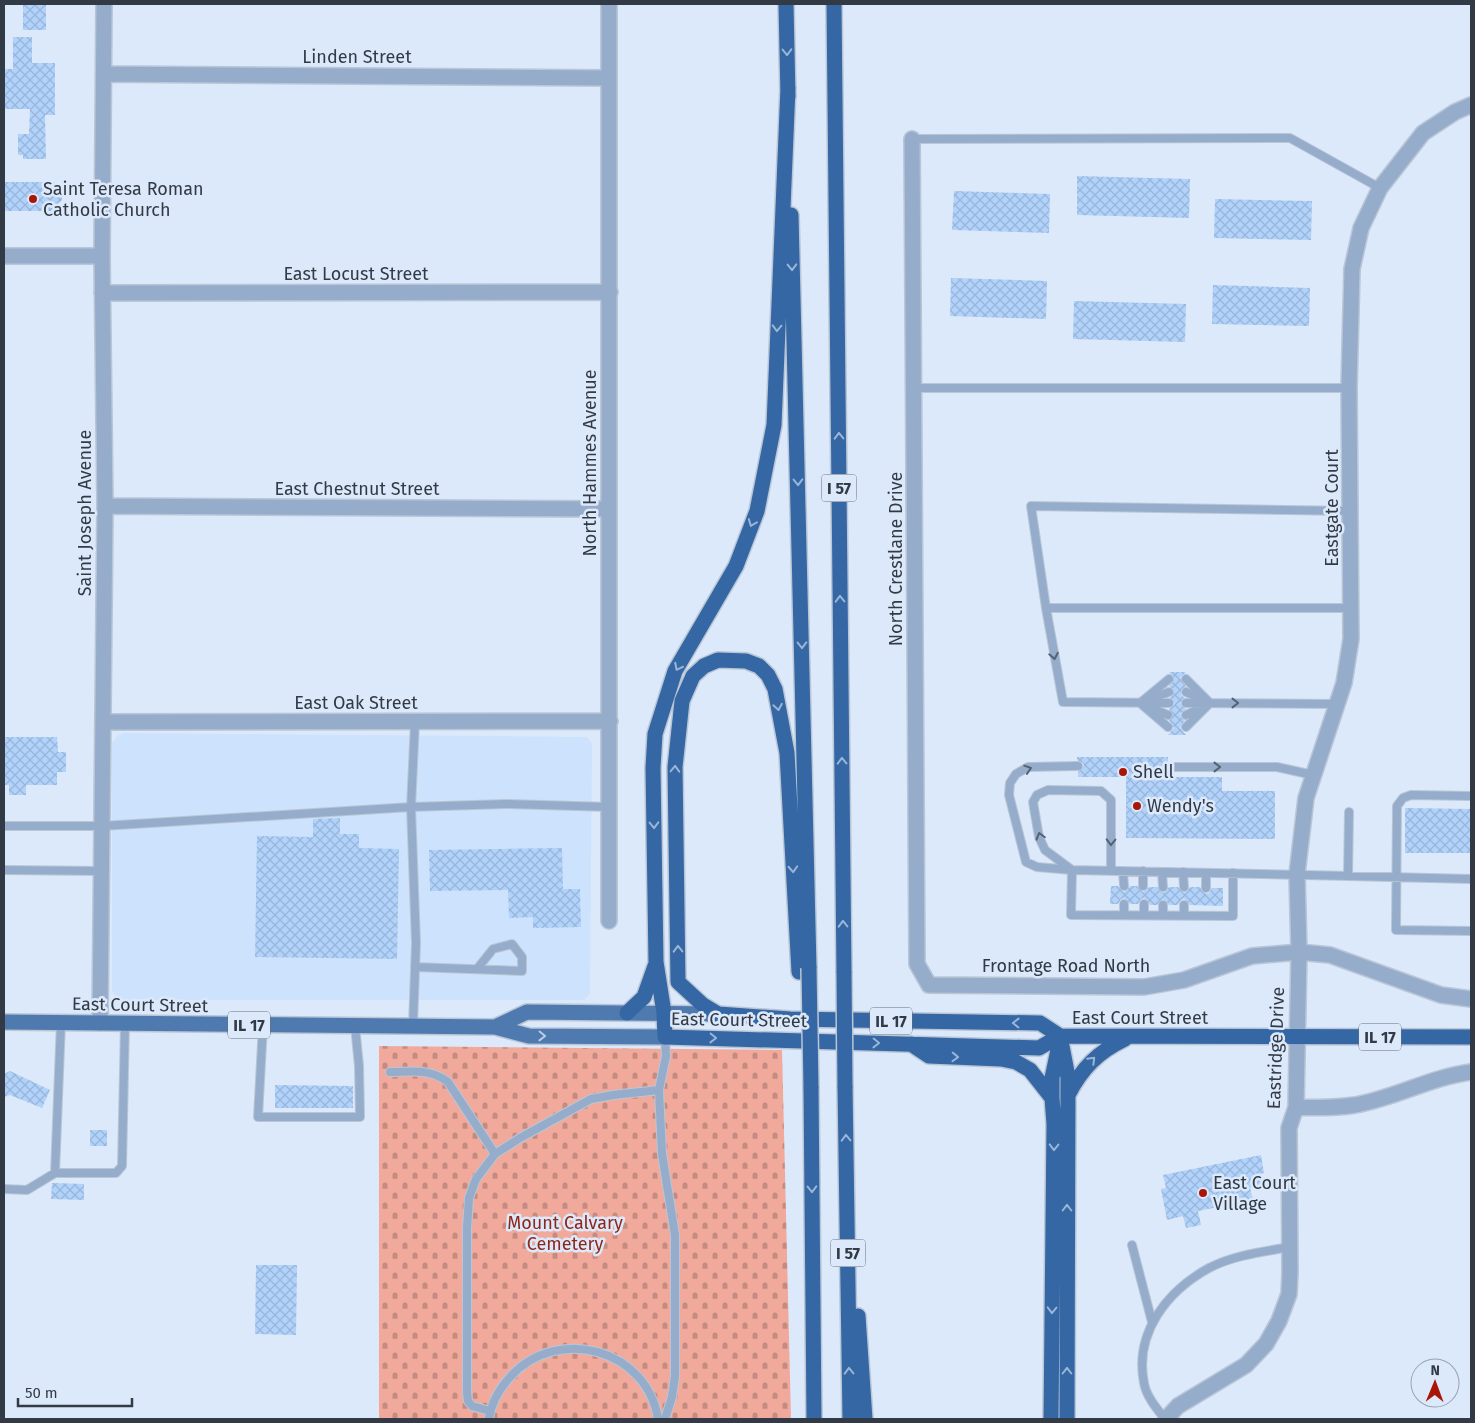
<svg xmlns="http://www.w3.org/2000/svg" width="1475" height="1423" font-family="'Fira Sans',sans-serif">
<defs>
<pattern id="cemetery-stones" width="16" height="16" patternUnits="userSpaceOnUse" patternTransform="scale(1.25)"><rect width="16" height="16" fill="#f1a99c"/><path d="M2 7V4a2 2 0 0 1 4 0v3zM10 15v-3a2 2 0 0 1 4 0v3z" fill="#c48b81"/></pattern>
<pattern id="building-cross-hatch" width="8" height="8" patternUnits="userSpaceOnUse" patternTransform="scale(1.25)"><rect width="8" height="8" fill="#b1d2fb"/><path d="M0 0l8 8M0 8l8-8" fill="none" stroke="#99b5d8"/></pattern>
</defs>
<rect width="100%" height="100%" fill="#dce9fa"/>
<path fill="#cde2fd" d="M123,733L587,737L592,744L590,994L584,1000H123L116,997L112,991V743L117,736Z"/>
<path fill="url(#cemetery-stones)" d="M379,1046L782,1050L791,1419H379Z"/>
<path fill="url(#building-cross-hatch)" d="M23,4H46V30H23Z
M13,37H32V63H55V115H45L46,159H23V155H18V134H29L30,109H4V69H13Z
M1077,176L1190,179L1189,218L1077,215Z
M4,182H55L54,187L62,193V200L51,211H4Z
M954,191L1050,194L1049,233L952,230Z
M1215,199L1312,201L1311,240L1214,238Z
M951,278L1047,281L1046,319L950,316Z
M1213,285L1310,288L1309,326L1212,324Z
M1074,301L1186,304L1185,342L1073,339Z
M1169,672H1186L1180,678L1186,686L1181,690V695L1185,698L1180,703L1186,709L1180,714L1185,720L1180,728L1186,735H1168L1174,728L1169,720L1173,714L1169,709L1175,704L1170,698L1174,691L1169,686L1174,678Z
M4,737H57L58,752H66V772H57V785H26V795H9V785H4Z
M1077,757H1168V761L1162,767L1163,770L1168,773V777H1222V791H1275V839L1126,838V777H1078V772L1084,766L1083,763L1077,760Z
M1405,808L1471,809V853H1405Z
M340,818V834H359V848L399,849L397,959L255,957L257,836L313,837V819Z
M562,848L563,889H580L581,927L533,928V917L509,918L508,890L430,891L429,850Z
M1111,886H1118L1124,892L1130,886H1137L1143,892L1149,887H1157L1163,893L1169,887H1178L1184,893L1190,887H1200L1206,894L1209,893L1212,888H1223V906L1190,905L1184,899L1181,900L1178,905H1169L1163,899L1157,905H1150L1144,898L1141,899L1138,904H1130L1124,898L1121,899L1118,904H1110Z
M10,1071L50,1090L42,1108L10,1095L4,1097V1074Z
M275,1085L353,1086V1108H275Z
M90,1130H107V1146H90Z
M1261,1155L1264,1173L1261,1174L1263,1186L1250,1188L1253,1200L1198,1211L1201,1225L1186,1228L1183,1216L1167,1220L1161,1189L1166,1188L1163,1175Z
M52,1183L84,1184V1200L51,1199Z
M256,1265H297L296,1335L255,1334Z"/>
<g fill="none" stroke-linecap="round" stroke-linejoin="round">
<g stroke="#bac6d6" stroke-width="10">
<path id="lane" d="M912,139L1290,138L1380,188
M913,388H1349
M1350,511L1031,506L1046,608H1351
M1046,608L1063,702L1169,703
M1186,679L1210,703
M1186,692L1204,700
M1147,700L1169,692
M1140,703L1169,679
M1140,703L1168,727
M1186,703L1337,704
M1149,707L1168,715
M1186,715L1204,706
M1186,727L1210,703
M1168,767H1277L1313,775
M1471,796L1411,795L1403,798L1397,806L1396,930L1471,931
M4,826H102L411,807L415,722
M4,870L101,871
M1072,870L1045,850L1039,837L1033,802L1037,795L1048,790L1101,791L1111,800V870
M1072,870L1037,867L1026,862L1009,795L1010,783L1016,774L1028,767L1078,766
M1123,871L1124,886
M1143,871V886
M1162,872L1163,887
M1183,872L1184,887
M1206,873V888
M1233,873V916L1071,915L1072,870C1205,872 1338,876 1471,879
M1348,876L1349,812
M1144,904V915
M1163,905V915
M1184,905V916
M1124,915V904
M415,967L522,971V957L512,944L493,949L477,969
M263,1025L258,1117H360L359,1066L355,1026
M413,1026L416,943L411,807L506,804L610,807
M665,1037L666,1056L659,1090L662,1154L675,1235V1376L672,1397L665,1419
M390,1072C411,1072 430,1068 448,1082L495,1154
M55,1173H116L122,1166L125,1023
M4,1189L27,1190L55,1173L61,1022
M1132,1245L1152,1322
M490,1411L472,1406L468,1401L467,1392V1228L469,1198L476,1179L495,1154L520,1138L591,1099L613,1095L659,1090
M489,1419C491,1403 500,1388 511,1376C558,1325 647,1349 658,1419
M1165,1419C1157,1409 1146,1396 1144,1383C1134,1333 1167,1291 1209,1268C1234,1255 1262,1252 1290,1247"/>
</g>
<g stroke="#bac6d6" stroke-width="18">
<path id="street" d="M104,74L609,78
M912,139L917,964L929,985L1144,987L1184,980L1252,956L1299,952L1330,955L1441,995L1471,999
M4,256H102
M102,293L610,292
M105,506L609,509
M103,722L610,721
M609,921V4
M100,1023L105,506L102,256L104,4
M1296,1107C1316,1108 1335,1108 1355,1105C1395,1098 1431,1077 1471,1072
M1166,1419L1178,1406L1246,1365L1266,1344L1279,1321L1289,1294L1290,1272L1289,1128L1296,1107L1299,952L1297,874L1306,798L1344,683L1351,639L1349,388L1352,269L1361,228L1380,188L1423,133L1455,112L1471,105"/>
</g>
<g stroke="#bac6d6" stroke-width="18">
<path id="primary" d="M4,1022L495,1027L529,1036L665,1037
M495,1027L527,1012L718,1014"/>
</g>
<g stroke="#bac6d6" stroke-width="18">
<path id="highway" d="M786,4L788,97
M834,4L844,973
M788,87L774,425L757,511L736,566L675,671L655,734L653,768L656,962L664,1013L665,1037L1039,1048L1060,1036L1471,1037
M791,215L809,968
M799,972L787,753L775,689L768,675L759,666L746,661L718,660L704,666L693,676L682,701L675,767L678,982L703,1005L718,1014L790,1019L1040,1023L1060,1036L1068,1077L1067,1419
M627,1013L644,997L655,966
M911,1044L929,1056L1001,1059L1016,1062L1030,1070L1052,1098L1054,1124L1051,1419
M845,1086L850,1419
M811,1087L814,1419
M1068,1095C1082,1068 1098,1052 1125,1039
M1052,1098V1078L1059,1045
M858,1316L865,1419"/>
</g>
<use href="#lane" stroke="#95adcb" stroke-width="8"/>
<use href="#street" stroke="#95adcb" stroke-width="15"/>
<use href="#primary" stroke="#4f7aaf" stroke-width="15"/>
<use href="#highway" stroke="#3467a4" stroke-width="15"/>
<g stroke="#bac6d6" stroke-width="18" stroke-linecap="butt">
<path id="highway-bridge" d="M809,968L811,1087
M844,973L845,1086"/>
</g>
<use href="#highway-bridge" stroke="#3467a4" stroke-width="15"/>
</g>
<defs><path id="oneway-chevron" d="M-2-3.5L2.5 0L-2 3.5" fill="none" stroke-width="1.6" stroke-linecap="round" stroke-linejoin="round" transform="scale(1.25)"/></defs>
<g stroke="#99b5d8">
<use href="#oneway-chevron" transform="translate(787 52) rotate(89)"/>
<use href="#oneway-chevron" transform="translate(792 267) rotate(89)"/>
<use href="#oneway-chevron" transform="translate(777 328) rotate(92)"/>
<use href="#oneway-chevron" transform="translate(839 436) rotate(-91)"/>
<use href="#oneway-chevron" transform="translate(798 482) rotate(89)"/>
<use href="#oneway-chevron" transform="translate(752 523) rotate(111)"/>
<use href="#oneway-chevron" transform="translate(840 599) rotate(-91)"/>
<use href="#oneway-chevron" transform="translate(802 645) rotate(89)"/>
<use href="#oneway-chevron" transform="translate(678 667) rotate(117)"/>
<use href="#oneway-chevron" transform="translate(778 707) rotate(80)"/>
<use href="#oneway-chevron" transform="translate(842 761) rotate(-91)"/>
<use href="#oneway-chevron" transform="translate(675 769) rotate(-88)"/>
<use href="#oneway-chevron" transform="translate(654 825) rotate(89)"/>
<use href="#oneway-chevron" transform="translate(793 869) rotate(87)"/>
<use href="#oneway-chevron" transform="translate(843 924) rotate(-91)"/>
<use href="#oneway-chevron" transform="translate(678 949) rotate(-91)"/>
<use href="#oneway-chevron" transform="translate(1016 1023) rotate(-179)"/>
<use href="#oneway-chevron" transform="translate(713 1038) rotate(1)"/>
<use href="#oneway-chevron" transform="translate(876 1043) rotate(1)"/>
<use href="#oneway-chevron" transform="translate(955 1057) rotate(2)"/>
<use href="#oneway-chevron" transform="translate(1092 1060) rotate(-45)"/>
<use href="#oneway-chevron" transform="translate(846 1138) rotate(-91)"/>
<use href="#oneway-chevron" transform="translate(1054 1147) rotate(91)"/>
<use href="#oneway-chevron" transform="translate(812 1189) rotate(89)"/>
<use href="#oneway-chevron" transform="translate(1067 1208) rotate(-90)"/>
<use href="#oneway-chevron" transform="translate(1052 1310) rotate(91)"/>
<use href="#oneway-chevron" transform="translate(849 1371) rotate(-91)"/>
<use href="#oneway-chevron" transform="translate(1067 1371) rotate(-90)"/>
</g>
<g stroke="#556274">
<use href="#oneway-chevron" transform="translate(1054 656) rotate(80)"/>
<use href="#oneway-chevron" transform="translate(1235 703)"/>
<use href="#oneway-chevron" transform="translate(1217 767)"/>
<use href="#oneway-chevron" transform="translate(1028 769) rotate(-18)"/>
<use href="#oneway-chevron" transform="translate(1040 836) rotate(-106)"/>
<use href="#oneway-chevron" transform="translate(1111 842) rotate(91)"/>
</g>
<use stroke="#b9cde7" href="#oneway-chevron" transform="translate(542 1036) rotate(1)"/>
<g fill="#a81608" stroke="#dce9fa" stroke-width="2">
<circle cx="33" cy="199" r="5"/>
<circle cx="1123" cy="772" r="5"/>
<circle cx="1137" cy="806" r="5"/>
<circle cx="1203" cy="1193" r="5"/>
</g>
<g text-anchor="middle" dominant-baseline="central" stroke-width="5" stroke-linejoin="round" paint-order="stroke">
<g fill="#dce9fa" stroke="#656e7b" stroke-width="1">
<rect x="821.5" y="474.5" width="35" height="27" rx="4"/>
<rect x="870" y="1007.5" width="42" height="27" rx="4"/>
<rect x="228" y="1011.5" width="42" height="27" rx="4"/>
<rect x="1359" y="1023.5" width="42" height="27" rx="4"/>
<rect x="830.5" y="1239.5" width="35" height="27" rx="4"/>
</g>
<g font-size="16" font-weight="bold" fill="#323a45">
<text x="839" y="488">I 57</text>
<text x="891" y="1021">IL 17</text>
<text x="249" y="1025">IL 17</text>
<text x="1380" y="1037">IL 17</text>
<text x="848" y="1253">I 57</text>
</g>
<g font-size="18" fill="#323a45" stroke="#dce9fa">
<text x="357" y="57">Linden Street</text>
<text x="356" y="274">East Locust Street</text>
<text transform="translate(590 463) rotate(-90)">North Hammes Avenue</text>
<text x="357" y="489">East Chestnut Street</text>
<text transform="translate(1332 508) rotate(-90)">Eastgate Court</text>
<text transform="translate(85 513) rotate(-90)">Saint Joseph Avenue</text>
<text transform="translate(896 559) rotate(-90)">North Crestlane Drive</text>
<text x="356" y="703">East Oak Street</text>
<text x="1066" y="966">Frontage Road North</text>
<text transform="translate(140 1005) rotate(1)">East Court Street</text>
<text x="1140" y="1018">East Court Street</text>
<text transform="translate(739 1020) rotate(1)">East Court Street</text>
<text transform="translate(1276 1048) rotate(-88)">Eastridge Drive</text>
</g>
<g font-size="18" fill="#323a45" stroke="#dce9fa" text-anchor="start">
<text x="43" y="189">Saint Teresa Roman<tspan x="43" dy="21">Catholic Church</tspan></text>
<text x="1133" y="772">Shell</text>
<text x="1147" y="806">Wendy's</text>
<text x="1213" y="1183">East Court<tspan x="1213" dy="21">Village</tspan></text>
</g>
<g font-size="18" fill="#8f261a" stroke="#dce9fa">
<text x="565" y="1223">Mount Calvary<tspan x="565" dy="21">Cemetery</tspan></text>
</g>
</g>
<rect width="1475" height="1423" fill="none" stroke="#323a45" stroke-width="10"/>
<g transform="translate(1435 1383) rotate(1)"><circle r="24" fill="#dce9fa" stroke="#98a3b2"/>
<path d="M0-4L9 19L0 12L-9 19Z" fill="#a81608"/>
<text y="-8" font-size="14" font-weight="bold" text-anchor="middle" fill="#323a45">N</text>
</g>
<path d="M18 1398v8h114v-8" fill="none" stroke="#323a45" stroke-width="2.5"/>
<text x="25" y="1398" font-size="15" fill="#323a45" stroke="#dce9fa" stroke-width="4" paint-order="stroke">50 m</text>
</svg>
